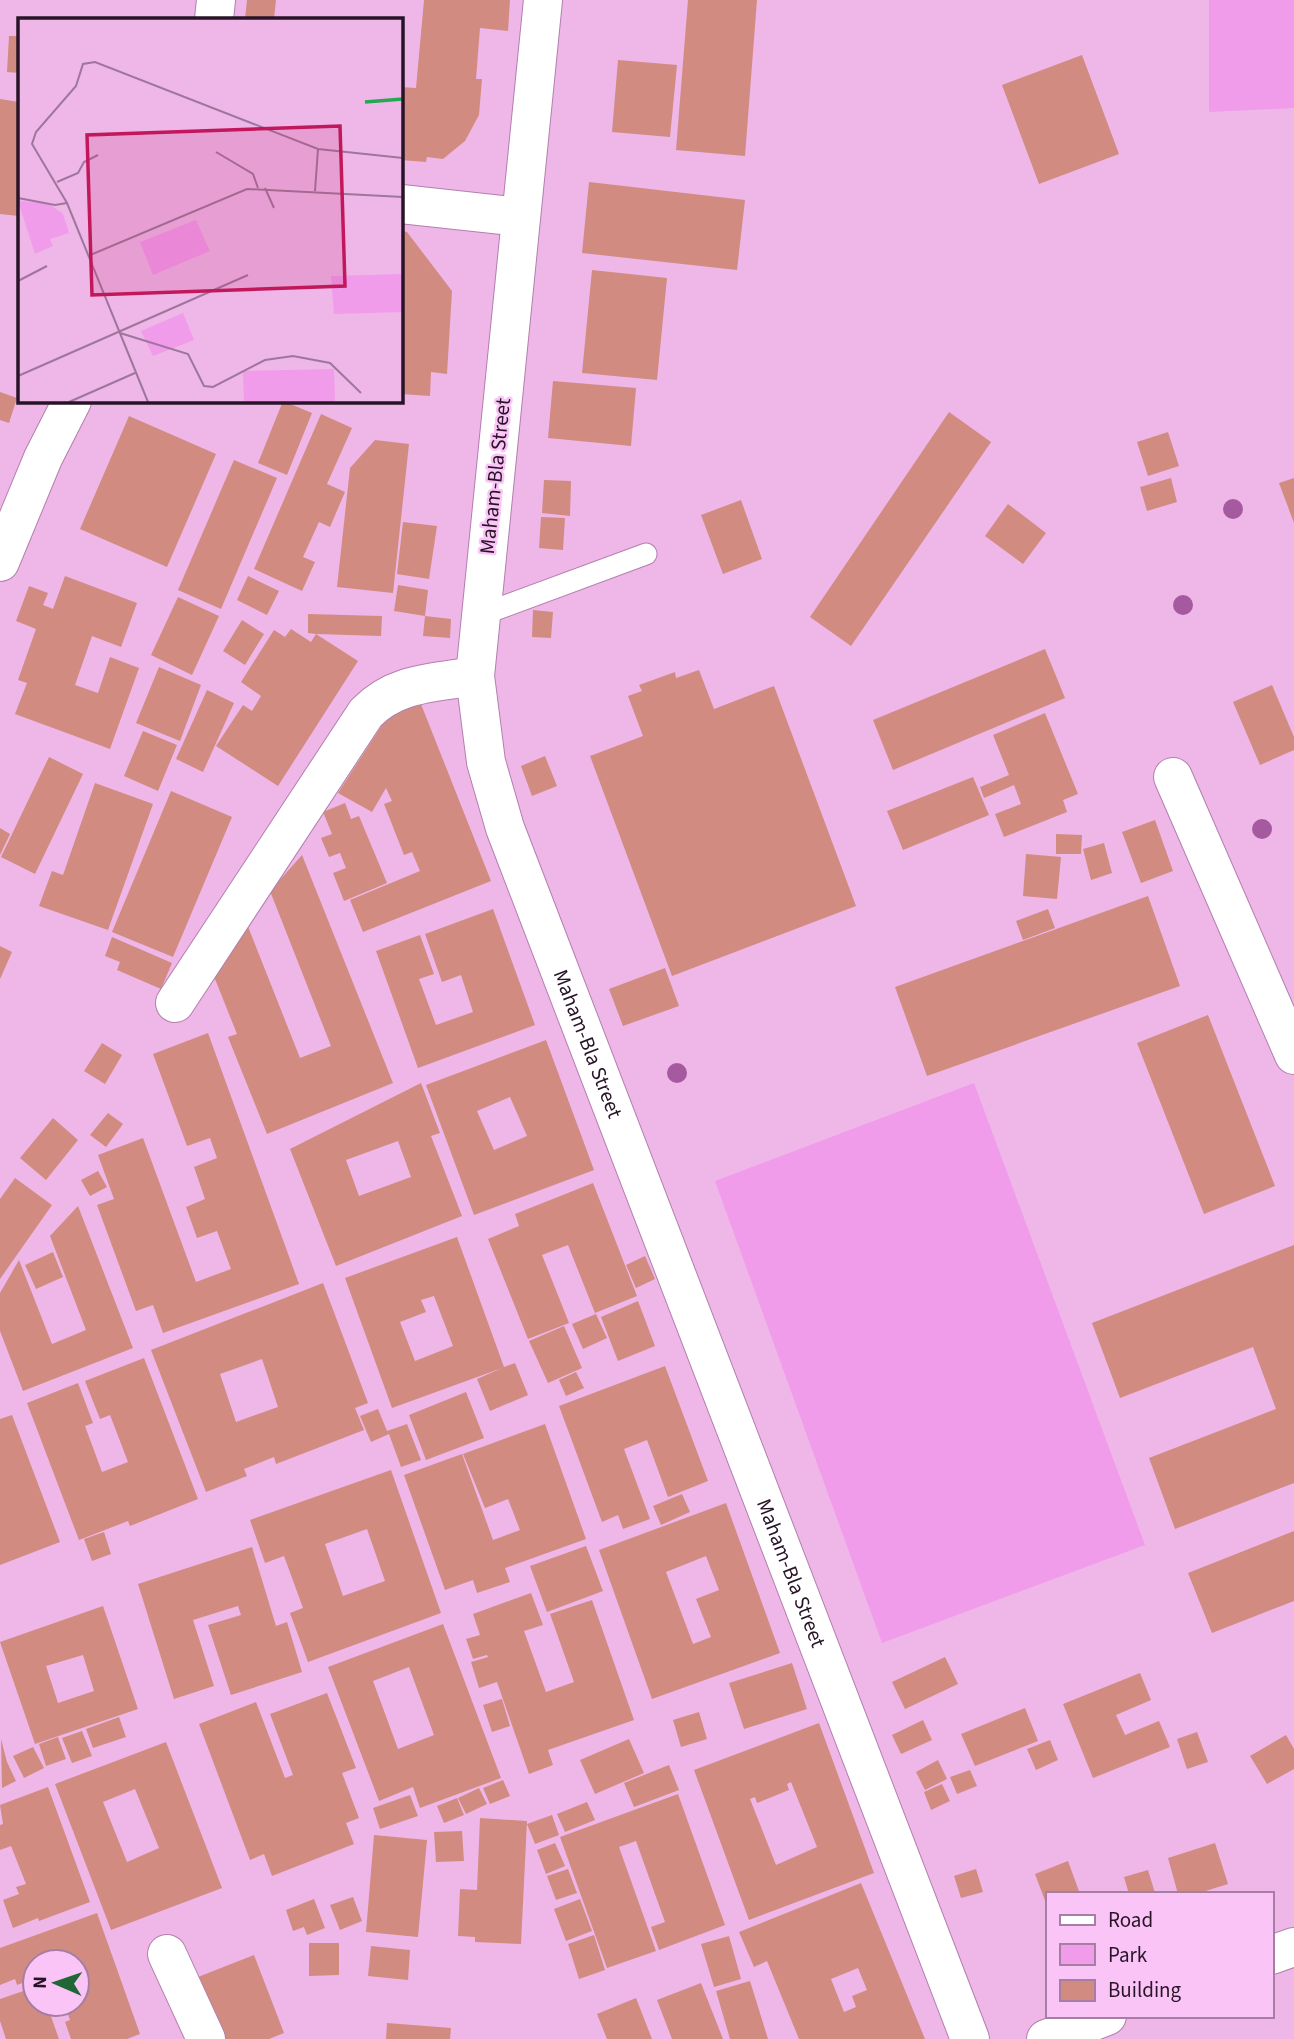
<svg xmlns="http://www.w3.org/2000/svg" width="1294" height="2039" font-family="'Source Sans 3',sans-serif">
<rect width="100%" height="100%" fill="#eeb7e8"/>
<path fill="#f19beb" d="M1209,0H1294V108L1209,112Z
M974,1083L1145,1545L882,1643L715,1181Z"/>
<path fill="#d28b80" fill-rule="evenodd" d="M247,0H276L274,19H245Z
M424,0H510L508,31L480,28L476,79H482L479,115L465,141L443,159L427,157L426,162L401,160V87L416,88Z
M688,0H757L745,156L676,150Z
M9,36H19V73L7,72Z
M1082,55L1119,154L1039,184L1002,85Z
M618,60L677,65L670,137L612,132Z
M0,99L19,102V216L0,214Z
M589,182L745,200L737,270L582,253Z
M401,231L407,232L452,291L447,374L431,372L430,396L401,394Z
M592,270L667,278L657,380L582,373Z
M553,381L636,388L631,446L548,438Z
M0,392L17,398L9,423L0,420Z
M283,401L312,413L287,475L258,463Z
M949,412L991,442L851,646L810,617Z
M321,414L352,428L327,484L345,492L330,527L319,522L303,557L315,562L302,591L254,569Z
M129,416L216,454L167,567L80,529Z
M1168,432L1179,466L1148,476L1137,442Z
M375,440L409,444L393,593L337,587L350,468Z
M234,460L277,478L221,609L178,590Z
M1171,478L1177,502L1147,511L1140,487Z
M1294,478V523L1279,483Z
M544,480L571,481L570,516L542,513Z
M741,500L762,559L723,574L701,515Z
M1008,504L1046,533L1023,564L985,536Z
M541,517L565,518L563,550L539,548Z
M403,522L437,526L429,579L397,574Z
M65,576L137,603L121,647L92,636L75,685L98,693L110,657L139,668L110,749L15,714L27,683L18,680L36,629L16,621L29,586L48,593L43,605L53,609Z
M248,576L279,591L267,615L237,600Z
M398,585L428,590L425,616L394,611Z
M178,597L219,616L192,675L151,655Z
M533,610L553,612L551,638L532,637Z
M308,614L382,616L381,636L316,634L358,661L278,786L216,746L243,705L252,711L261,696L241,682L274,630L285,637L291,629L311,642L316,634L308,633Z
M425,616L451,619L450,638L423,636Z
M242,620L264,634L245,665L223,651Z
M1045,649L1065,698L893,770L873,720Z
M159,667L201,685L180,741L136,723Z
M699,670L714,709L774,686L856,906L672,976L590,756L643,736L628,696L642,691L639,685L675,672L676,678Z
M1272,685L1294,737V750L1260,765L1233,702Z
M207,690L234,703L203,772L176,759Z
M417,694L491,881L363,932L350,900L420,871L412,852L404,855L384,804L392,801L386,788L372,812L338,793L397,702Z
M1045,713L1078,794L1063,800L1067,812L1004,837L995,814L1021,804L1014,785L984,798L980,787L1009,775L993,735Z
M143,731L177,745L158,791L124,776Z
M545,756L557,786L532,796L521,766Z
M49,757L83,774L35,874L1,857Z
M973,777L989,815L903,850L887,811Z
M95,783L153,804L108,930L39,906L52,871L63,875Z
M171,791L232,817L173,957L112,932Z
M345,803L351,819L359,816L387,883L344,901L333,873L346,868L340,853L329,857L321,838L332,834L323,812Z
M1155,820L1173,871L1141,883L1122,832Z
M0,828L10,834L0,855Z
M1056,834L1082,835L1081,854H1056Z
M1104,843L1112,873L1091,880L1083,849Z
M1026,854L1061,857L1057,899L1023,896Z
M302,855L393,1083L267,1134L228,1037L237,1034L213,974L247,924L300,1058L331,1046L270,891Z
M1148,896L1180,986L927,1076L895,987Z
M493,909L535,1025L418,1068L376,951L420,935L434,974L419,979L436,1025L473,1012L461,975L442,982L425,934Z
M1048,909L1055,928L1023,940L1016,921Z
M112,937L172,963L161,989L117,970L120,962L105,956Z
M0,946L12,952L0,979Z
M665,968L679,1006L623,1026L609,989Z
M1208,1015L1275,1186L1204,1214L1137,1043Z
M208,1033L299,1284L163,1333L153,1305L136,1311L97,1205L114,1199L98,1155L143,1138L196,1282L231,1269L217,1231L197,1238L186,1207L205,1199L194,1167L217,1158L210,1138L187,1146L153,1054Z
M546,1040L594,1170L474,1215L426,1085ZM510,1097L527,1136L494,1150L477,1111Z
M102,1043L122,1055L105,1084L84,1071Z
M421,1083L440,1133L431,1136L462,1216L336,1266L290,1149ZM398,1141L411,1177L359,1196L346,1160Z
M108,1113L123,1124L106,1147L90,1135Z
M53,1118L78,1140L46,1180L20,1158Z
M98,1171L107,1187L90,1196L81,1180Z
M15,1178L52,1205L0,1279V1199Z
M593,1183L637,1296L595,1313L568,1245L542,1255L569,1323L528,1339L488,1239L519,1226L515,1214Z
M78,1206L133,1348L23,1391L0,1331V1293L19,1260L52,1344L86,1330L50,1236Z
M457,1237L504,1367L515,1363L528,1395L490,1411L477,1379L502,1368L392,1408L345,1278ZM434,1296L453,1346L415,1361L400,1322L426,1312L421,1300Z
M1294,1245V1483L1175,1529L1149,1458L1276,1409L1253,1347L1120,1398L1092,1323Z
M53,1252L63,1277L36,1289L25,1265Z
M645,1256L655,1279L636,1288L626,1265Z
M323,1283L368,1403L355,1408L364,1430L276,1464L274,1457L244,1469L247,1476L206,1492L151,1350ZM262,1359L278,1407L236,1422L220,1374Z
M638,1301L655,1346L618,1361L601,1317Z
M596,1314L607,1338L583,1349L572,1324Z
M564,1326L582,1368L548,1383L529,1341Z
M144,1358L198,1499L130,1526L128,1521L79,1540L27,1403L78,1383L93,1423L85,1426L102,1472L128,1462L110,1415L100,1419L85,1381Z
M665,1366L708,1481L668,1497L647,1440L624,1449L650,1519L623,1529L618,1515L602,1522L559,1406Z
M576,1372L584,1388L566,1396L559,1380Z
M466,1392L484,1438L426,1460L409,1415Z
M378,1409L387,1431L407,1424L421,1460L401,1467L389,1434L371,1442L360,1416Z
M12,1415L60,1542L0,1565V1419Z
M545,1424L586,1539L505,1568L510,1582L477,1593L473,1580L445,1590L404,1475L462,1454L493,1540L520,1530L508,1499L485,1508L463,1454Z
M391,1470L441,1613L308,1662L290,1613L303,1608L284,1556L265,1563L250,1520ZM367,1529L385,1581L343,1596L325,1544Z
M682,1494L690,1512L661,1525L653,1506Z
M726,1503L780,1653L652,1699L599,1550ZM706,1556L719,1590L696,1599L711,1637L693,1644L666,1572Z
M1294,1531V1601L1212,1633L1188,1573Z
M104,1532L111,1554L92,1561L84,1539Z
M586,1546L603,1591L547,1612L530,1566Z
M252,1547L276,1626L287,1622L302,1672L231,1695L208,1625L241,1615L238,1606L193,1620L214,1686L174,1699L138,1584Z
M531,1593L543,1625L524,1631L546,1692L574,1682L550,1614L592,1600L634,1720L548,1750L553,1765L529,1774L497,1682L479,1688L471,1662L488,1657L487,1655L473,1659L466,1639L480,1635L473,1614Z
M103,1606L138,1709L35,1744L0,1642ZM83,1655L94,1691L58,1703L46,1666Z
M443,1624L501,1778L420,1808L413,1787L379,1801L328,1667ZM409,1667L434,1735L398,1749L373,1681Z
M945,1657L958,1684L905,1709L892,1682Z
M792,1663L807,1709L744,1729L729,1683Z
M1140,1673L1151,1700L1116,1715L1125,1735L1159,1721L1170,1747L1093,1778L1063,1704Z
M327,1693L356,1768L342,1773L359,1818L346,1823L354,1844L272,1876L264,1854L250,1860L199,1724L256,1702L285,1778L293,1775L270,1714Z
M502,1699L510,1726L492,1732L483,1705Z
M1025,1708L1038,1741L975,1766L961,1734Z
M699,1712L707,1739L681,1747L673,1720Z
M119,1717L126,1737L93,1748L86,1729Z
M923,1720L932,1740L901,1754L892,1735Z
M819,1723L874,1873L749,1920L694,1770ZM791,1782L817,1847L776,1865L750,1799L755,1797L757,1803L789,1790L787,1784Z
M82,1731L92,1756L72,1763L62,1738Z
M1197,1732L1208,1762L1187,1769L1177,1739Z
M1286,1735L1294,1749V1769L1267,1784L1250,1756Z
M58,1737L66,1759L46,1766L39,1744Z
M1,1739L7,1762L16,1781L2,1788Z
M629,1739L644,1773L595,1794L580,1760Z
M1050,1740L1058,1760L1036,1770L1027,1749Z
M166,1742L222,1888L111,1930L55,1784ZM135,1789L159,1848L127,1862L103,1802Z
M33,1747L44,1768L24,1778L13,1756Z
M938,1760L947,1779L925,1790L916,1772Z
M669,1765L679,1790L634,1807L624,1783Z
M970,1770L977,1786L957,1794L950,1777Z
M503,1780L510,1796L490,1804L483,1788Z
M942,1784L950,1801L931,1810L924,1792Z
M48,1787L90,1902L39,1921L38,1918L13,1928L3,1900L19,1894L16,1887L26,1884L11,1846L0,1850V1825L3,1824L0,1805Z
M479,1788L487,1804L466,1814L458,1798Z
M678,1794L725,1925L659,1950L651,1927L665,1922L636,1841L619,1847L656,1951L607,1968L560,1837Z
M410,1795L418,1816L380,1829L373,1808Z
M457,1798L464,1815L444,1823L437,1806Z
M587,1802L595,1820L565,1832L557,1814Z
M552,1815L559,1835L535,1844L527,1824Z
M480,1818L527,1821L521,1944L475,1942V1937L458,1936L460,1889L477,1890Z
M462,1831L464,1861L436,1862L434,1832Z
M374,1835L427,1840L418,1937L366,1932Z
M555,1843L565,1866L546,1874L537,1850Z
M1215,1843L1228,1884L1196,1894H1178L1168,1858Z
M1068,1861L1080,1894H1047V1906L1035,1874Z
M568,1869L577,1893L556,1900L547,1876Z
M976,1869L983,1892L961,1898L954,1876Z
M1148,1870L1155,1893L1129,1894L1124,1877Z
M861,1883L925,2039H799L767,1961L754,1967L739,1932ZM858,1968L867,1990L852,1996L856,2007L844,2012L831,1979Z
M353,1897L362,1921L340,1930L330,1905Z
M314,1899L325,1928L307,1935L304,1927L293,1931L286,1910Z
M580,1899L592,1931L566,1941L554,1909Z
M97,1913L140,2034L127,2039H71L65,2022L70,2020L64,2004H77V1962H35V1978L17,1985L15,1979L0,1985V1948Z
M594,1935L605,1970L579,1979L568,1944Z
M729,1936L741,1979L714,1987L701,1944Z
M309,1943H339V1975L309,1976Z
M371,1946L410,1950L408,1980L368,1976Z
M254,1955L284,2033L269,2039H221L198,1977Z
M750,1981L768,2039H730L716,1991Z
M701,1983L723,2039H672L657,2000Z
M35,1987V2004H51L52,2006L48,2008L59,2039H6L0,2021V1999Z
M636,1998L652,2039H607L597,2014Z
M387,2023L451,2028L450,2039H386Z"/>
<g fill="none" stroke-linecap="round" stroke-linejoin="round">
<g stroke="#b27fae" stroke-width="23">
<path id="lane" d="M481,615L646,554"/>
</g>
<g stroke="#b27fae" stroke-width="40">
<g id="street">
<path id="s1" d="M543,0L475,676L486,762L505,828L970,2039"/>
<path d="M214,19L216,0"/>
<path d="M401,204L521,217"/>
<path d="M0,562L43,458L72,401"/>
<path d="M1173,777L1294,1055"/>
<path d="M175,1003L366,713C396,682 434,683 475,676"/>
<path d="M167,1954L206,2039"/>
<path d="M1271,1955L1294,1947"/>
<path d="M1046,2039L1107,2016"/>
</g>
</g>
<use href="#lane" stroke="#fff" stroke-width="21"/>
<use href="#street" stroke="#fff" stroke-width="38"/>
</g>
<g fill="#a55aa0">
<circle cx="1233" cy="509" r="10"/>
<circle cx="1183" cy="605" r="10"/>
<circle cx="1262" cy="829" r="10"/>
<circle cx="677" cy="1073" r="10"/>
</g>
<g text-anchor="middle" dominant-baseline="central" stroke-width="5" stroke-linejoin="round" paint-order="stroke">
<g font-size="21" fill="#281427" stroke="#fbc4f6">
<text transform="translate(495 476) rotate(-84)">Maham-Bla Street</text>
<text stroke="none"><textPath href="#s1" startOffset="1066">Maham-Bla Street</textPath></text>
<text stroke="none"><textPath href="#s1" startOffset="1633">Maham-Bla Street</textPath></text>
</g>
</g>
<g transform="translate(18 18)">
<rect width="385" height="385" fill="#eeb7e8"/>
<path d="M0,183L30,185L45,196L51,215L32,221L35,228L17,236ZM178,202L192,233L135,257L122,224ZM385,256V294L316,296L313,258ZM165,295L176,322L135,338L123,313ZM316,351L317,384H226L225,353Z" fill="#f19beb"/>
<path fill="none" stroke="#26a751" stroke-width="3.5" d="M347,84L385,81"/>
<path fill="none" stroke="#9f769b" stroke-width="2" d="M198,134L235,156L240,170M39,164L60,155L66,144L80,137M247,170L256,190M297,173L300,131M0,180L37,187L49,185M70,238L229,171L385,179M0,263L29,248M102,315L170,336L186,368L195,369L247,342L275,338L312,345L343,375M0,358L230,257M51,384L117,355M130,384L49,185L14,126L18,114L58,68L65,46L77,44L300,131L385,140"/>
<path fill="#c2185b" fill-opacity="0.15" stroke="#c2185b" stroke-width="3.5" d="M322,108L327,268L74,277L69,117Z"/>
<rect width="385" height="385" fill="none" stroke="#281427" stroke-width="3.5"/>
</g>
<rect x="1046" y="1892" width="228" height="126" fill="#fbc4f6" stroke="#a77ea3" stroke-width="2"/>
<rect x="1060" y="1915" width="35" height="10" fill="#ffffff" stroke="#a77ea3" stroke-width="2"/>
<text x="1108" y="1927" font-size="21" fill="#281427">Road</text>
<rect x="1060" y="1944" width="35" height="21" fill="#f19beb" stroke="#a77ea3" stroke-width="2"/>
<text x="1108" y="1962" font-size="21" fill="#281427">Park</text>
<rect x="1060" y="1980" width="35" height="21" fill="#d28b80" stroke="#a77ea3" stroke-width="2"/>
<text x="1108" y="1997" font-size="21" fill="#281427">Building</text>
<g transform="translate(56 1983) rotate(272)"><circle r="33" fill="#fbc4f6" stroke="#a77ea3" stroke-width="2"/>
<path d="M0-5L12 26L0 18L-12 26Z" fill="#1f6734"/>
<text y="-10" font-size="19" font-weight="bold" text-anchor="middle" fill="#281427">N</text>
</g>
</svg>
